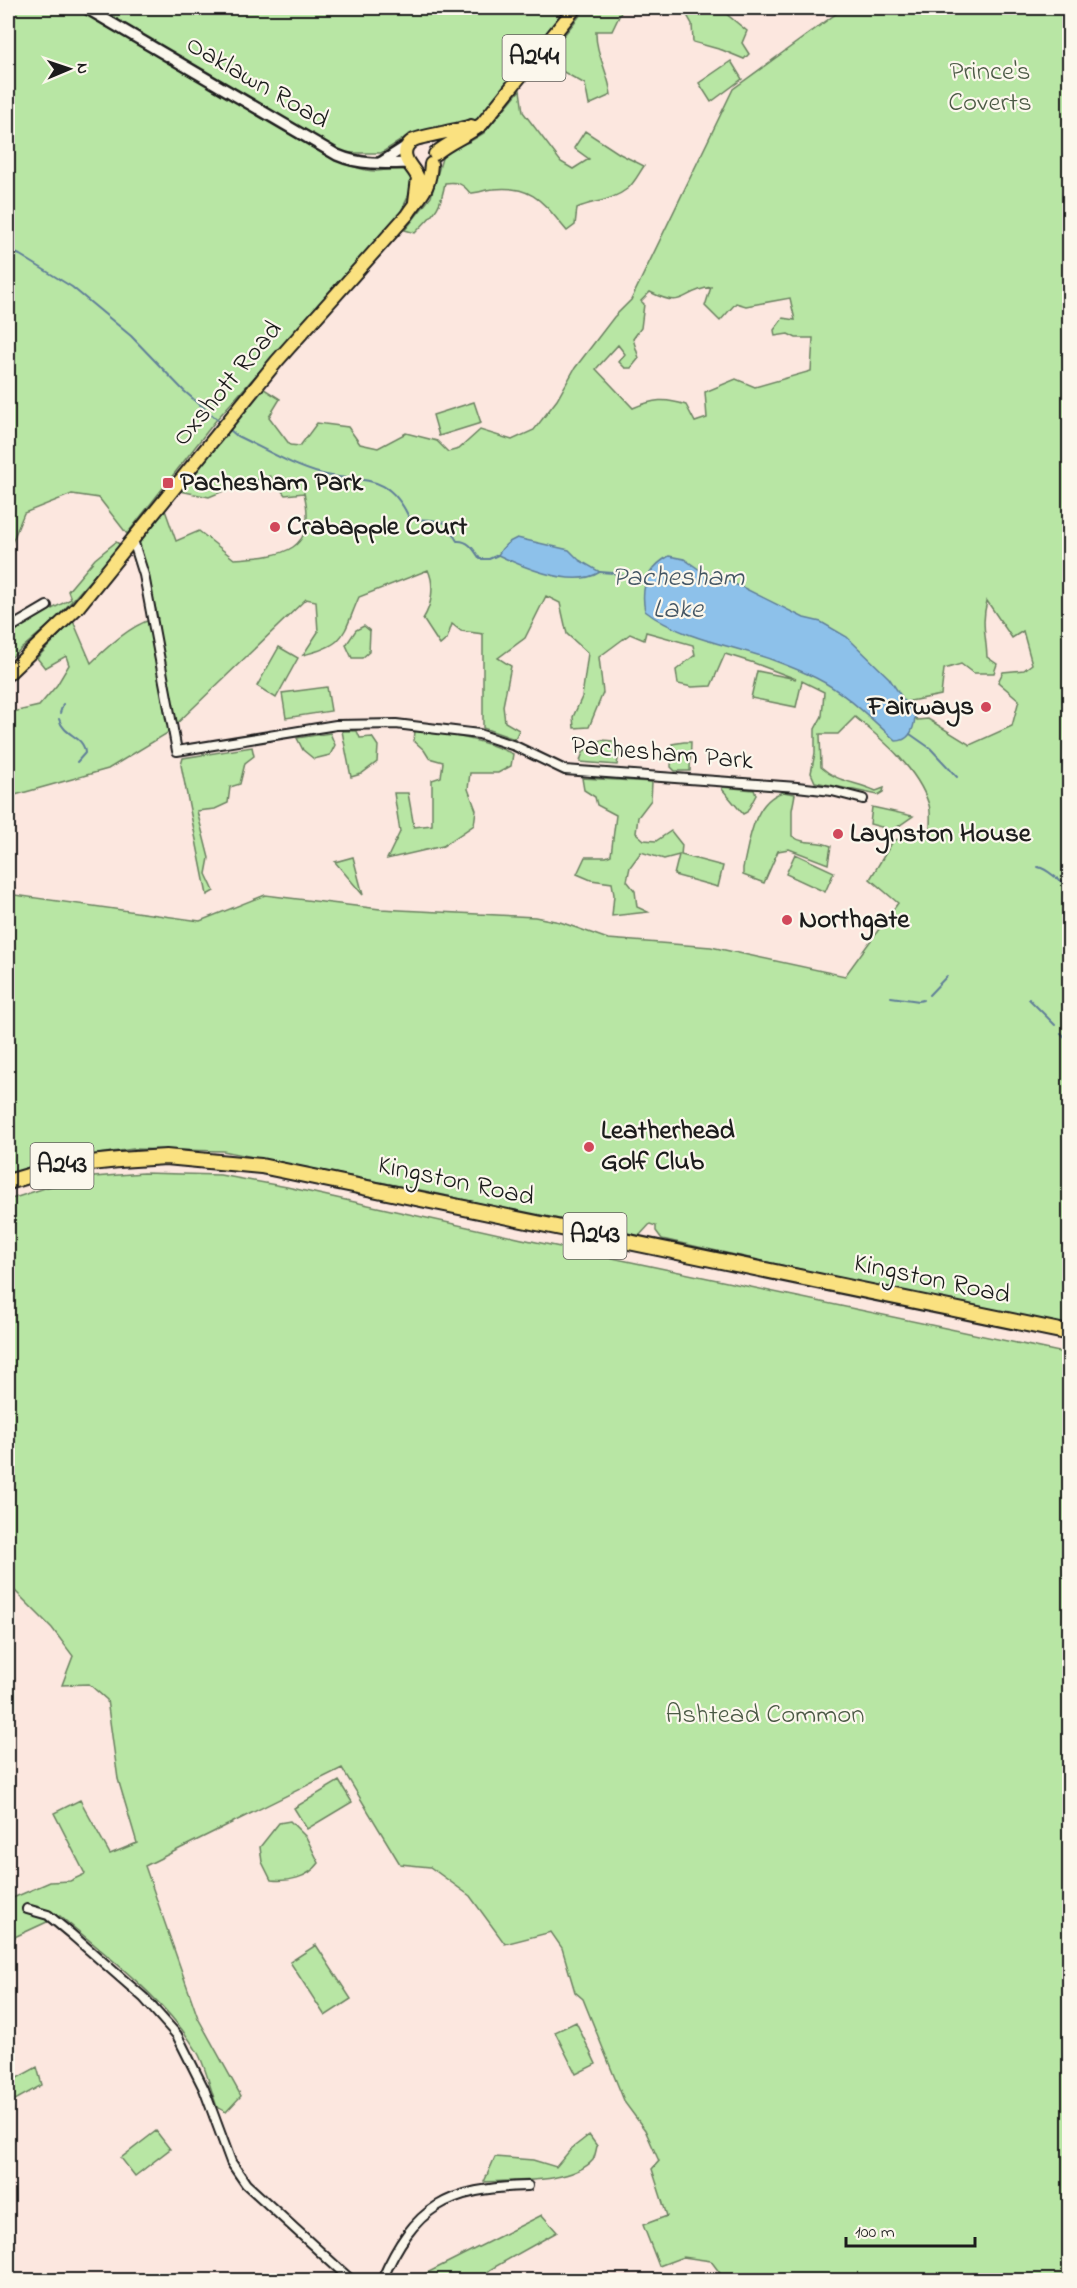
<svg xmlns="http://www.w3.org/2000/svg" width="1077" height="2288" font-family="'Indie Flower',sans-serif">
<rect width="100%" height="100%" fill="#fce7df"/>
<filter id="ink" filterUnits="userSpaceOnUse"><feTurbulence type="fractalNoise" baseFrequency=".0167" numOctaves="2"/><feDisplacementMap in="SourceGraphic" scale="12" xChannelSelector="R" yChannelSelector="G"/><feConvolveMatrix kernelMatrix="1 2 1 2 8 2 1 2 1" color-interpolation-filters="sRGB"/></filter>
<g filter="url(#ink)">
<path fill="#b8e6a4" stroke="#6a8160" stroke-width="1.5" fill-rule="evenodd" d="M8,8H76L109,27L115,18L97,8H570L479,118L455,129L408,136L381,153H350L348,165C356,167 367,172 377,171C387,170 394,168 406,170L411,177L410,193L399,215L217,419L127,534L99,498L72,494L24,513L11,545L8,546Z
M586,8H623L612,31H596C595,53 609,73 611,95L589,105L585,84L553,66L535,79L530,77Z
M683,8H719L747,31L742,43L749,54L744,59L722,50L693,42L692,24Z
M844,8H1069V1328L662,1239L656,1231V1226L650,1224L639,1236L613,1233L430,1192L223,1151L133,1149L77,1157L8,1175V894L200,921L265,895L380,909L535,917L560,922L608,939L711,947L845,976L898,903L870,879L893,841L930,829C930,821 931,812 929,805C918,769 883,740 855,717L838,734H820L821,767C838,783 855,781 876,791L884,788L883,792L878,795L815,782L811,773L815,753V729L822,716L824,692L802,681L796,707L751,698L757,671L796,679L754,663L725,654L711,686L692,687L678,684L676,670L695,655L693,645L646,632L644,640L630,634L599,657L603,693L589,727L574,728L573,717L582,697L588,653L567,634L560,603L546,596L525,638L498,658L511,666L503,706L505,722L519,730L515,739L483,728V634L461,631L452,624L447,639L440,645L423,619C432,605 435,585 428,570L359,597C342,636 347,644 303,655L318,632L316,601L306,599L166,734L108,769L8,797V712L9,713L39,706L57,685L69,665L66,656L45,668L37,658L73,621L91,663C107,647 135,621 158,618L139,543L165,510L176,541L199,531L234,559C284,556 318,552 304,493L285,495L270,476L233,487L209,497L180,491L261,387L280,399L269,417L290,445L300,446L317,423L348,427L360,444L378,448L406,433L437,441L448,452L459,449L480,430L512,440L534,430L557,400L575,368L614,317L631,300L733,89ZM711,287L705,306L720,321L736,303L746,306L790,298L795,320L783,318L774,330L775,336L788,334L796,338H813L811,371L755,387L736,379L705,392L707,418L695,422L686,405C665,398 654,399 633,408L596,369L618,345L625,354L619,362L625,368H631L639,358L633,339L641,328L644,304L641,301L650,292C685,310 679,292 711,287ZM987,601L1012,638L1023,631L1032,664L1024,670L1003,672L998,682L1019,700L1012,726L970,745L928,719L917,720L905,702L941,695L944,669L961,664L973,673H994L997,664L987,657C986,635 981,623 987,601Z
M731,61L742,79L711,102L699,83Z
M520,90L523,112L561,162L573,169L589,159L574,148L585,131L620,154L644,166C639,173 634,184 627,189C612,201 593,201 577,208L575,225L567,231C544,204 534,185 494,189C486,189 479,193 470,193C463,184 457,181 445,183C440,211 434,213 415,233L405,230L431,197L442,158L452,147L469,142L484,133Z
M474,402L481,423L439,436L433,415Z
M116,542L121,545L56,619L8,660V632L71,599L68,591L95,559Z
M364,626L370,631L369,652L362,658H352L346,645L356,630Z
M279,647L298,658L276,698L257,686Z
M327,687L331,711L286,718L282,693Z
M342,731H357L360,738L372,737L378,746L377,762L361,774L351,777Z
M415,731C449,734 482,739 513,754L511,766L498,773H470L468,789L476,810L474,825L443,846L387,859L400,832L394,793H408L414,827L432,825V780L441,777L443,762L429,758L424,750L414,741Z
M330,733L335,745L330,755L314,759L303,750L297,738Z
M602,740L613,741L620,747L617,765L580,762C582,750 591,743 602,740Z
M684,742H691L690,771H675L671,767L672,744Z
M252,747L254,756L245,763L240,784L230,787L228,803L215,809L197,811L209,858L206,874L214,891L207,895L181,765L183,758Z
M582,778L652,782L651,800L638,817L636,833L644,840L656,841L671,831L682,845L681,855L723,866L718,887L674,875L679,855L664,859L641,852L630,867L627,881L635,891L637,907L648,912L612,916L614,895L612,883L591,880L577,874L585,857H606L611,855L616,815L597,805L595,797L584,790Z
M722,787L754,790L756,795L747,812L743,814L722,789Z
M783,792L795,794L792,810V836C806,846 815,839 831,846L828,864L789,849L778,851L764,883L743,875V868C749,842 753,801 783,792Z
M872,807L913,816L883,837L885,828L870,824Z
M795,854L834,872L825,892L786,874Z
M353,857L363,895L335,862Z
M143,1173L220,1175L287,1187L522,1239L1069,1354V2280H725L711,2261L683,2257L659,2266L643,2225L667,2216L652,2169L659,2161L645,2130L625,2103L583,1999L575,1992L562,1948L551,1932L505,1944L470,1896L430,1867L400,1864L342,1768L145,1866L198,2018L241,2096L226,2112L217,2107C211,2091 207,2071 199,2055C169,2002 106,1955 60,1916L8,1940V1900L50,1882L70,1881L85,1874L54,1813L80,1800L110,1854L137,1843L118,1779L107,1700L89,1684L62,1685L73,1656L52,1628L8,1584V1200L48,1187L94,1177Z
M339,1781L352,1802L307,1829L294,1808Z
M290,1821L306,1837L319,1863C308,1878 288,1882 271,1880L262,1862L260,1847L279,1823Z
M316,1945L351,1999L325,2016L290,1962Z
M576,2022L596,2064L576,2074L555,2032Z
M37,2067L42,2085L8,2104V2083Z
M156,2131L170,2149L135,2176L121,2158Z
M589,2135L597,2146C596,2151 595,2156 593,2160C572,2184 513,2180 484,2182L495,2157L533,2160L556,2167L571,2149Z
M542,2215L557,2232L491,2269L479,2280H413Z"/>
<path fill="#8dc1ea" stroke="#607f98" stroke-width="1.5" d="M517,538L569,550L579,560L600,572C574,589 523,567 498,555C503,546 508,542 517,538Z
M669,556L684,559L703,572L742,587L804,618L821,622L847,637L889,678L915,717C914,728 910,741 896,741C871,719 846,693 816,678C804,672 791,667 778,662C734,645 682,640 645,611C640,586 647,568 669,556Z"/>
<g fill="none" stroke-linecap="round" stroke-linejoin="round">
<path stroke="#607f98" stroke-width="2" d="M8,250L20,255L72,287L131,336L184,391L218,420
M230,430L237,436C265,449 292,466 322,474C363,484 387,470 410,519L431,520L446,523L457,541C469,540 474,550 480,559H489L498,555
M600,572L613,573L644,582
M60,713L63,704
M59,719C64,737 84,735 85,753L77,762
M910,734L930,748L957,777
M1038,867C1052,870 1056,883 1070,883
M929,995L947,976
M891,997L919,1001L923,1000
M1029,999L1055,1025
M1061,1033L1070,1042"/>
<g stroke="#1c1c1c" stroke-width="12">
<path id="minor" d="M133,540L144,575L177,751L336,725L396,724L479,734L515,746L565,770L797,787L832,791L863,799
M8,629L47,606
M27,1909L48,1915L71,1934L144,1998L177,2035L204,2089L231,2162L246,2184L351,2280
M382,2280C414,2206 448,2188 528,2186"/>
</g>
<g stroke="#1c1c1c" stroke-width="14">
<path id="tertiary" d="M86,8L337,155C360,165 383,164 409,163
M380,163L408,145"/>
</g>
<g stroke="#1c1c1c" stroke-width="16">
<path id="primary" d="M435,154C450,141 467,136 482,124L575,8
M415,202L418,178C415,170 408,165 406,158C404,152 406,145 412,141C419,136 458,131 471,126
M8,674L78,607L277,361L407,215C422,193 429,191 431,164"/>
</g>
<g stroke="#1c1c1c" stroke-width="18">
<path id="trunk" d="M8,1182L62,1166L119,1160L166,1157L261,1166L1070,1333"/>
</g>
<use href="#minor" stroke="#fbf7ec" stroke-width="8"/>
<use href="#tertiary" stroke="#fbf7ec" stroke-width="9"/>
<use href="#primary" stroke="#fae180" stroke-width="12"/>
<use href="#trunk" stroke="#fae180" stroke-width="14"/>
</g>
</g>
<g fill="#d1495b" stroke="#fbf7ec" stroke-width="2">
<rect x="162" y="477" width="12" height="12" rx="3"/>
<circle cx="275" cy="527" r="6"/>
<circle cx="986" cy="707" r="6"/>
<circle cx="838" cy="834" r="6"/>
<circle cx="787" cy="920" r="6"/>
<circle cx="589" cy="1147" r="6"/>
</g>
<g text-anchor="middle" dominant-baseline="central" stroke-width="4.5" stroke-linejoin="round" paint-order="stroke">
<g fill="#fbf7ec" stroke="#5f5e5a" stroke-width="1.5">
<rect x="502.5" y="35" width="63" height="46" rx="4.5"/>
<rect x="30.5" y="1143" width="63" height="46" rx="4.5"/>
<rect x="563.5" y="1213" width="63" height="46" rx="4.5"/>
</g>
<g font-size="26" font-weight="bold" fill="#1c1c1c">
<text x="534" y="58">A244</text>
<text x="62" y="1166">A243</text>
<text x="595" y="1236">A243</text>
</g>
<g font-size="27" fill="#4b5945" stroke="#fbf7ec">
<text x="990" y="72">Prince's<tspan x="990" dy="31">Coverts</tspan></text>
<text x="765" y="1715">Ashtead Common</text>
</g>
<g font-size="27" fill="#1c1c1c" stroke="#fbf7ec">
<text transform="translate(257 83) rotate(30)">Oaklawn Road</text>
<text transform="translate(228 384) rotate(-50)">Oxshott Road</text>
<text transform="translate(662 754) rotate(5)">Pachesham Park</text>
<text transform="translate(456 1182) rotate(12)">Kingston Road</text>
<text transform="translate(932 1280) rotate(12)">Kingston Road</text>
</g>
<g font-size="27" font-weight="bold" fill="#1c1c1c" stroke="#fbf7ec" text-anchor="start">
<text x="180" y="483">Pachesham Park</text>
<text x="287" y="527">Crabapple Court</text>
<text x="974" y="707" text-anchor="end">Fairways</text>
<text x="850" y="834">Laynston House</text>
<text x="799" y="920">Northgate</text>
<text x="601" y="1131">Leatherhead<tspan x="601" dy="31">Golf Club</tspan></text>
</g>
<g font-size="28" font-style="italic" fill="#445664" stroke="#fbf7ec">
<text x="678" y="578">Pachesham<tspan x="678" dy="32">Lake</tspan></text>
</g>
</g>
<rect width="1077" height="2288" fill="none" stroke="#fbf7ec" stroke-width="30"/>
<rect x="15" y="15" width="1047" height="2258" fill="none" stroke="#1c1c1c" stroke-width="2" filter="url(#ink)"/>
<g transform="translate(69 69) rotate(88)" stroke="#fbf7ec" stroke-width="4.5" paint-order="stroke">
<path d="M0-4.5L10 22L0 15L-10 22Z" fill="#1c1c1c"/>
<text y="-9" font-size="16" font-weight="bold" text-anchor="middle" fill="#1c1c1c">N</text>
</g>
<path d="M846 2237v9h129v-9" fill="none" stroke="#1c1c1c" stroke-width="3"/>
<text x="855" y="2237" font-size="18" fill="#1c1c1c" stroke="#fbf7ec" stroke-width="4.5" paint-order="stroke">100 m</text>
</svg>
